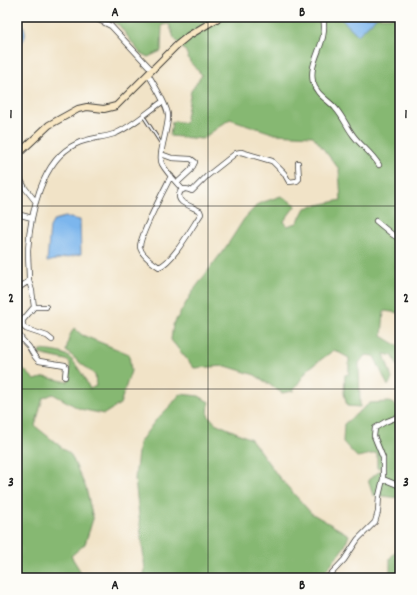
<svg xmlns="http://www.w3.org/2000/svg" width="417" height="595" font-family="Dekko,sans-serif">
<rect width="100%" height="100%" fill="#fdfcf7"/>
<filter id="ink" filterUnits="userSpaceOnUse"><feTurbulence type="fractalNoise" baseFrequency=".025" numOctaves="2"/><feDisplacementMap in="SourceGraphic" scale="8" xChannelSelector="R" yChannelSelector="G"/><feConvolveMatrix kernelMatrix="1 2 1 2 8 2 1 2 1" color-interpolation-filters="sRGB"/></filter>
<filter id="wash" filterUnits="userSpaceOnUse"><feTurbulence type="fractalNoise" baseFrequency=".012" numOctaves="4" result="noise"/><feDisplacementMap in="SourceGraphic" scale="16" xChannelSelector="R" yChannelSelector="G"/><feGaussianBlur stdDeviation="0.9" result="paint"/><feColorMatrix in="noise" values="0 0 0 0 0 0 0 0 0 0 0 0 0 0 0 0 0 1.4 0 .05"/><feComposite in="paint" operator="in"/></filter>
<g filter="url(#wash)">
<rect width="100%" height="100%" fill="#f1e3c7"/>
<path fill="#86b872" stroke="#516a47" d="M101,17H400V313L384,311L382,336L400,347V372L393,356L384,354L392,379L388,386L374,356L365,355L359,363L360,407L347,406L344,393L345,375L349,374V358L334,350L308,369L293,391L282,393L255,375L226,366L194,368L171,340L173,325L193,291L228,244L244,219L258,204L281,196L296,205L284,221L287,226L297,223L305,208L341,200L339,169L313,136L275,134L230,119L202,139L170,136L172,122L175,121L185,123L191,91L202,75L190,62L186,52L174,38L169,24L162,25L161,51L148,57L140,53L119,25Z
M74,328L82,335L129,354L131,371L120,404L104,414L80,409L53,394L43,398L35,426L71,455L86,488L93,519L85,544L71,556L79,569L82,578H17V373L19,365L35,380L45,377L68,382L70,377V363L66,360L39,354L40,350C48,351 58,351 66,355C75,360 85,379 90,389L96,386L95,375L66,351L69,337Z
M180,394L199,396L209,402L208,415L215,423L251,439L278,476L311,513L349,535L345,546L320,578H143L145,570L135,479L139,443L155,421L172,404Z
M389,402L400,407V498L373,495L368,480L384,468H377V453L357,457L343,442L344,424L370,403Z
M400,547V578H394L390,573V558Z"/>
<path fill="#7cb6ed" stroke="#4c6984" d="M17,17H20C25,30 30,37 17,46Z
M339,17H377L358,35Z
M65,217L80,220L81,254L47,262L50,227L54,220Z"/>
</g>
<g filter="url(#ink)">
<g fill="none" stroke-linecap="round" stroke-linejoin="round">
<g stroke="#3c3a36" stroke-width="4">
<path id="lane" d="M144,117L162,145"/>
</g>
<g stroke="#3c3a36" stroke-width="6">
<path id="street" d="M93,17L111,26L152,70
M235,17H236
M323,17C329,43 308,60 313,82C316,95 329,100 336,109C343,117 347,127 353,135C361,146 372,153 379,165
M148,74C154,84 167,105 168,115C169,128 157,155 162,164C167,173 176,182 183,190
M161,154L172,158L191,159L195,162L191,170L177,183
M17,173L25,188L36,202
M171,176C165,188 139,237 140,247C141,255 153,263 159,267C173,262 192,227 201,214L200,211C194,208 187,205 182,202C177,198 179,189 185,189C188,189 190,190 192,191L207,176L236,153L241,152L272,161L284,173L289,182L297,181L299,179L298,163
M17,214L32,218
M376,221L393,235L400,239
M29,281L32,291L34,307
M17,289L29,281C29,271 28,260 28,250C30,216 41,160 76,144C88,138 102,138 114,134C130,128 149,111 162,102
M46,307H34L23,320C22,324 23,327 26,329L47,336L52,340
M20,336C22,341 26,343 29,347C32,352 34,357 39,361L65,365L66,367L65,377
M383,479L400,486
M327,578L344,560L358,539L375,522L378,512L379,496L383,479V458L374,436L375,428L385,422L400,416"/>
</g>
<g stroke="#3c3a36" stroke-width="8">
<path id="secondary" d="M17,155L49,125L78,109L87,107L104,109L116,106L177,45L188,36L220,17"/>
</g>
<use href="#lane" stroke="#fff" stroke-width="2"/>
<use href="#street" stroke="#fff" stroke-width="4.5"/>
<use href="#secondary" stroke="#f9e7c3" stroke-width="6"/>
</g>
</g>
<path fill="none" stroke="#1c1c1c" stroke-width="1" stroke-opacity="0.55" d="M208,17V578M17,206H400M17,389H400"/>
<rect width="417" height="595" fill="none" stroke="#fdfcf7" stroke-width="44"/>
<rect x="22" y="22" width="373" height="551" fill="none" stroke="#1c1c1c" stroke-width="1.5"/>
<g font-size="13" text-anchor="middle" font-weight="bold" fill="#1c1c1c">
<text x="115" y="16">A</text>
<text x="302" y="16">B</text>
<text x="11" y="118">1</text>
<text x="406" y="118">1</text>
<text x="11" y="302">2</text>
<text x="406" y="302">2</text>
<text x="11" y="486">3</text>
<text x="406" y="486">3</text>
<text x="115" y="589">A</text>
<text x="302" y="589">B</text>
</g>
</svg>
